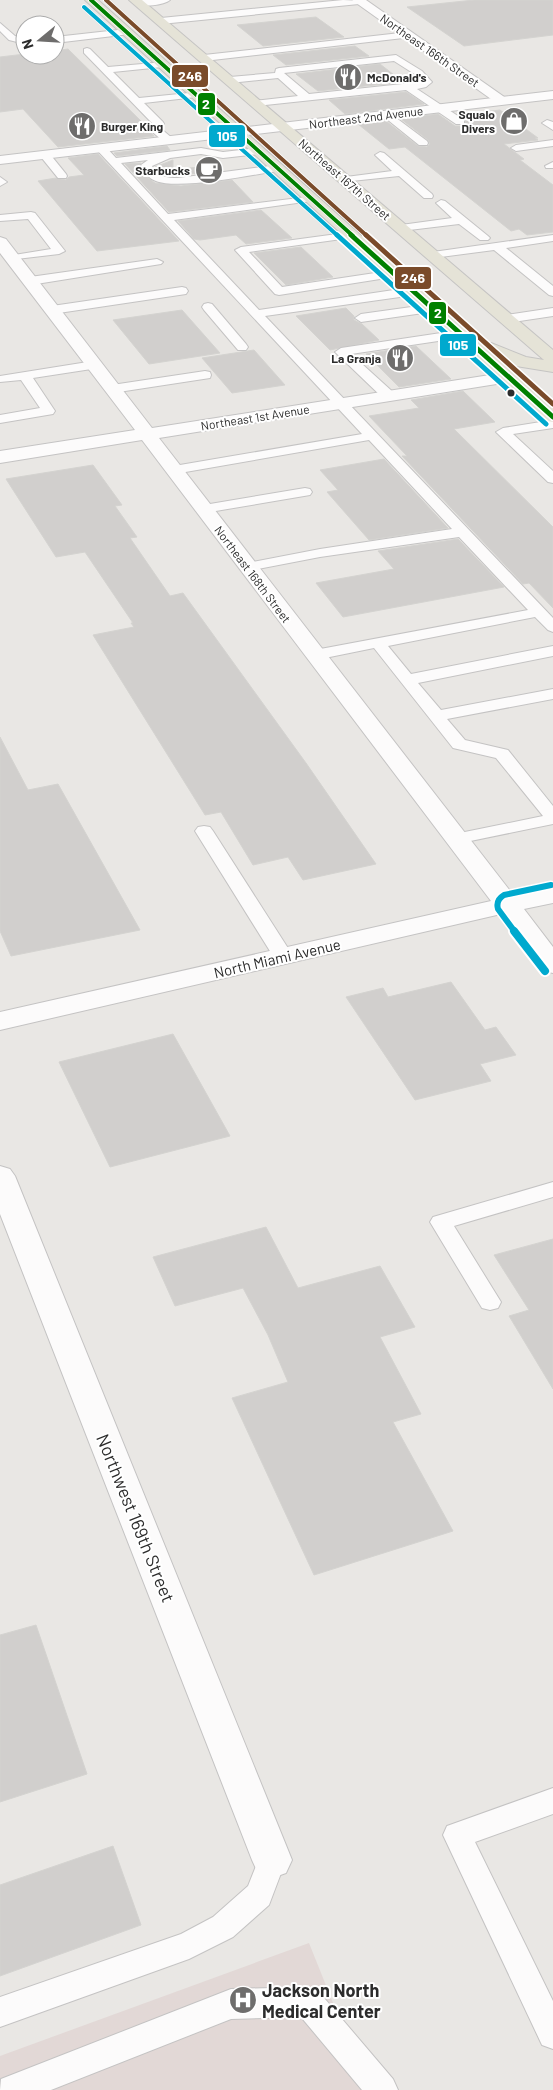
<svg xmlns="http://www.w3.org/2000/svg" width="553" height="2090" font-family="Barlow,sans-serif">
<rect width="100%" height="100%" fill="#e9e7e4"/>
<path fill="#e2d8d6" d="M309,1943L368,2090H0V2056Z"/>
<path fill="#d1cfcd" stroke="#d4d3d0" d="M474,0H553V35L464,46L407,7Z
M316,17L344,37L263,46L237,25Z
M355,46L369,56L286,65L273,55Z
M68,49L146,126L147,129L154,136L58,147L23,109L0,112V57L25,54L55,55V51Z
M380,64L403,82L318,91L296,74Z
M406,92L424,104L345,114L329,100Z
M500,110L538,138H535L538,140L504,144L524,159L520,160L553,185V232L527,235L519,229L511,231L405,147L389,149L358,124L386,121L418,146L427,147L430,144L428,140L401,119L438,114L455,126H464L466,120L460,115Z
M167,146L170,150L117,156L114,153Z
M98,154L179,241L97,251L38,181L56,178L66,180L69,177L84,175L68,158Z
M173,160V170L216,165L222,170L174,176L160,173L155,167Z
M141,163L139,166L143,174L155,183L181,186L232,180L253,202L169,212L125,164Z
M261,210L292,238L246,244L236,235L200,240L194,239L178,221Z
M301,247L333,277L286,285L254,253Z
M346,308L354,316V320L362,324L379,340L330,350L296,316Z
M182,310L220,353L149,364L113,320Z
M416,346L451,379L399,387L366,354Z
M254,350L285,385L232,393L202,358Z
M463,391L495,422L454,429L553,527V608L529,583L523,584L402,456H407L369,416L419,408L411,400Z
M384,459L448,528L369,540L327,492L338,490L320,470Z
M93,465L122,505L115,506L137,537L130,538L170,596L183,593L306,763L376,864L303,880L288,857L253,865L221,812L205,815L93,635L134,627L131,623H133L85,552L56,557L6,479Z
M458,539L504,587L343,617L316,583L394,569L378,551Z
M0,737L28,790L58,784L140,930L11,956L0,931Z
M451,982L485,1030L496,1027L516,1055L480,1064L491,1081L415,1100L346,997L383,988L388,997Z
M173,1034L230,1136L110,1167L59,1062Z
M266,1227L298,1288L380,1266L415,1327L380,1337L421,1414L393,1422L453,1531L314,1575L232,1398L288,1382L268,1335L243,1288L175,1306L153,1257Z
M553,1239V1389L509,1316L529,1310L494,1255Z
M36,1625L87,1774L0,1802V1635Z
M113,1846L141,1925L0,1976V1885Z"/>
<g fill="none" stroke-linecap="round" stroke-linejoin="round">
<g stroke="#c4c3c3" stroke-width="2">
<path id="lane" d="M142,0H170C164,5 141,8 135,3Z
M343,0L363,1L359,4L161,24L157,21L161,18Z
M0,23L15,36L25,38V44L9,40L0,31Z
M127,29L132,32L130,34L55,43V37Z
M409,32L412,33V37L204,61L199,58L204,55Z
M87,48L90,49L108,67L165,62L167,64L162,67L113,72L139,98L199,92L201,94L196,97L144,103L163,122L164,124L159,127L172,138L173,140L172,142H164L148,128V124L152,123L84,53V49Z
M396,55L422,71L432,82L426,87L417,89L464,120V124H456L406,90L256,106L253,105V101L298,96L278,78L230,83L225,80L230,77L275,73L276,69L279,68ZM394,61L416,75L421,82L309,94L284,73Z
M387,111L427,141L428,143L427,145H419L383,116V112Z
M547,120L553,122V130L542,123Z
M553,140V146L516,151L511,148L516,145Z
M101,145L105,146L116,158L201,148L223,152L259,148L264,151L259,154L223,158L201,154L170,158L152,166C157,177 167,178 178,178L278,165L283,168L278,171C250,175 179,190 156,181C148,178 144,172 141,165L148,160L121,163L168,214L315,196L316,198L315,200L311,201L174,220L259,310L414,287L420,291L414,295L265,316L553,618V632L548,630L535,617L388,646L411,674L553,646V656L418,683L441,710L553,689V699L447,719L465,740L508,750L553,806V824L456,844L450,843L447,839L450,835L543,816L496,758L453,748L374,648L315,660L309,658L307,655L309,652L315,650L528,610L459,537L320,557L248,571L243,570L241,567L243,564L248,563L320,549L452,529L369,440L174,474L167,470L174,466L362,434L97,150L96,148L97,146Z
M45,152L49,153L66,174L67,176L66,178H58L41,157L40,155Z
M380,152L384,153L432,194L433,196L432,198H424L399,176L342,182L341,180L342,178L346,177L392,171L375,155Z
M553,162V168H546L545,166Z
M0,177L7,182L0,186Z
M441,200L445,201L488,236L490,238L488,240H480L459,224L401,231L395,228L401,225L452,218L436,203Z
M31,212L35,213L65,251L59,254L8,260L6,258L8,256L51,249L28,219L0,221V215Z
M352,232L358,235L356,237L249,252L282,287L395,270L401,274L399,276L279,295L275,294L235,250L241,247Z
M553,235V241L506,248L553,286V296L549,295L494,250L433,258L427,255L433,252Z
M157,259L163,262L161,264L30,285L24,281L30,277Z
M182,287L186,288L188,291L186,294L52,314L46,310L52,306Z
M208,303L212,304L246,344L248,347L246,350H238L204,310L202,307L204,304Z
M433,304L439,308L437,311L361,322L355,318L361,314Z
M553,308V316L507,323L501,319L507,315Z
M461,330L465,331L467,334L465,337L351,354L394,393L396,396L389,400L384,399L335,352L341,348Z
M94,361L100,365L98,368L33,378L55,411L53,414L0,423V415L40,408L21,380L0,382V376Z
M205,371L210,372L211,375L210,378L112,393L106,389L112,385Z
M553,420V428L513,434L553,471V483L548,482L496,432L503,428Z
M305,488L310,489L312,492L310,495L204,513L199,512L197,509L199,506L204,505Z
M204,826L210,827L213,831L293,956L290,960L283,962L276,960L273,956L195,831L198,827Z
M553,1182V1197L454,1226L501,1302L498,1308L490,1310L482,1308L430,1222L433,1217Z
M553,1788V1814L475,1842L553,2001V2049L542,2045L443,1835L447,1826Z
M272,1847L282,1851L286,1860L269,1905L233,1937L189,1959L0,2027V1997L181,1934L213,1917L248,1886L262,1851Z
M308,1987L319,1992L393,2079L398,2090H362L301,2017L231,2019L51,2090H0L1,2079L231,1989Z"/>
</g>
<g stroke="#c4c3c3" stroke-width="2">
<path id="street" d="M352,0H366L510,101L508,104H498Z
M0,237L6,239L152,428L509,372L515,373L518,377L515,381L509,382L159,438L514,896L553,887V903L524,909L553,947V973L544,971L501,914L0,1030V1012L491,901L142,440L0,463V451L135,430L0,253Z
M0,1166L10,1169L15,1176L292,1860L286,1873L272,1878L258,1873L252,1860L0,1214Z"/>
</g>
<g stroke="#c4c3c3" stroke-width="2">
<path id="secondary" d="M553,91V99L0,164V156Z"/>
</g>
<g stroke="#c5c4c3" stroke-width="2">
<path id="primary" d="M85,0H98L481,343H491L526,357L544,360L129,0H142L553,350V372L516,366L499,359L553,407V422L547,421Z"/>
</g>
<use href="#lane" fill="#fcfbfb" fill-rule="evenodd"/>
<use href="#street" fill="#fcfbfb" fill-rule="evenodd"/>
<use href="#secondary" fill="#fcfbfb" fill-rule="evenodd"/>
<use href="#primary" fill="#e5e3d7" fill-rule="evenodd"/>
<g stroke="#fff" stroke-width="5.5">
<path id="bus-1-far1" d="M91,0L353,236"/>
</g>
<g stroke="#fff" stroke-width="8">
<path id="bus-1" d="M351,235L553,417"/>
</g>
<g stroke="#fff" stroke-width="5.5">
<path id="bus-2-far3" d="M84,7L338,236"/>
</g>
<g stroke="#fff" stroke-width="8">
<path id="bus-2-far2" d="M337,235L546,424"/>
</g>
<g stroke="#fff" stroke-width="9">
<path id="bus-2-far1" d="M515,932L498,909C496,902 499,898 504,895L551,885"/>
</g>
<g stroke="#fff" stroke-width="12">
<path id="bus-2" d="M514,931L545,971"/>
</g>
<g stroke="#fff" stroke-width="5.5">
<path id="bus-3-far1" d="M106,0L367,236"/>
</g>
<g stroke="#fff" stroke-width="8">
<path id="bus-3" d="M366,235L553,404"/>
</g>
<use href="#bus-1-far1" stroke="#008000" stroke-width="4"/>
<use href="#bus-1" stroke="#008000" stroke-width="5"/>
<use href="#bus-2-far3" stroke="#00a9ce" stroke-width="4"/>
<use href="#bus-2-far2" stroke="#00a9ce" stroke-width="5"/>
<use href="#bus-2-far1" stroke="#00a9ce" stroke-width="6"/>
<use href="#bus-2" stroke="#00a9ce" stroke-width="8"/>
<use href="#bus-3-far1" stroke="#7a4b2a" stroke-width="4"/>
<use href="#bus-3" stroke="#7a4b2a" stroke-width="5"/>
</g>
<defs>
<g id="restaurant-disc" transform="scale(1.4375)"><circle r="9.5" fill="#6e6d6c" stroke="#fff"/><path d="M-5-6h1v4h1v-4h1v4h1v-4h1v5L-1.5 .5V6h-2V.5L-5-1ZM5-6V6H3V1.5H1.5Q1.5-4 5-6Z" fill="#fff"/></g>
<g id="shop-disc" transform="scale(1.4375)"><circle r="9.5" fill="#6e6d6c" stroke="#fff"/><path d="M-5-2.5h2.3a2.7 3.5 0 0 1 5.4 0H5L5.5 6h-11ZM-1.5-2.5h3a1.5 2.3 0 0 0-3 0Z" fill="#fff"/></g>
<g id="cafe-disc" transform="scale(1.4375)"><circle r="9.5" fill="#6e6d6c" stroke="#fff"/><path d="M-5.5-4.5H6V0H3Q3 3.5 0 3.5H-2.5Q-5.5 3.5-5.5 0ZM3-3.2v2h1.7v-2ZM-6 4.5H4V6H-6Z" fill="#fff"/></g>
<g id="hospital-disc" transform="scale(1.4375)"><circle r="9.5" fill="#6e6d6c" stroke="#fff"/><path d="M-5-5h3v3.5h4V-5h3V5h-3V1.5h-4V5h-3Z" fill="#fff"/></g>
</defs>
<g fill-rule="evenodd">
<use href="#restaurant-disc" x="348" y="77"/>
<use href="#shop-disc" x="514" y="121"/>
<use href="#restaurant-disc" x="82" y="126"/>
<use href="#cafe-disc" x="209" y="170"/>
<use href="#restaurant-disc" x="400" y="358"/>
<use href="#hospital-disc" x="243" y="2000"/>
</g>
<circle fill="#2c2c2c" stroke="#fff" stroke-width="2" cx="511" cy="393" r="4.5"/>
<g text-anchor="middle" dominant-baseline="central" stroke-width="4" stroke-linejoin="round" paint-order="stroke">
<g font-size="12" fill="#2c2c2c" stroke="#fff">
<text transform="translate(430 50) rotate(35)">Northeast 166th Street</text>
<text transform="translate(366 117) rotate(-7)">Northeast 2nd Avenue</text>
<text transform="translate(345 179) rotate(41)">Northeast 167th Street</text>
<text transform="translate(255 417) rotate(-9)">Northeast 1st Avenue</text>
<text transform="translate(253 574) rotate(53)">Northeast 168th Street</text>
</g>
<g font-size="12" font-weight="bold" fill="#2c2c2c" stroke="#fff" text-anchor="end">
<text x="367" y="77" text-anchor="start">McDonald's</text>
<text x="495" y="114">Squalo<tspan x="495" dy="14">Divers</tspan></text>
<text x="101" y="126" text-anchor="start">Burger King</text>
<text x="190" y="170">Starbucks</text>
<text x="381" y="358">La Granja</text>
</g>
<g font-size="15" fill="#2c2c2c" stroke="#fff">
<text transform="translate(277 958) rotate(-13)">North Miami Avenue</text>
</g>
<g font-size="18" fill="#2c2c2c" stroke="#fff">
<text transform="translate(136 1518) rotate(68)">Northwest 169th Street</text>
</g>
<g font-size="18" font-weight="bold" fill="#2c2c2c" stroke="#fff" text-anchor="start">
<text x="262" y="1990">Jackson North<tspan x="262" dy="21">Medical Center</tspan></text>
</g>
</g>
<g stroke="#fff" stroke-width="2">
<rect x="171" y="64" width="38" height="24" rx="5" fill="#7a4b2a"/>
<rect x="197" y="92" width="19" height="24" rx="5" fill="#008000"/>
<rect x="208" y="124" width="38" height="24" rx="5" fill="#00a9ce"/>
<rect x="394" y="266" width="38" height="24" rx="5" fill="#7a4b2a"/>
<rect x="428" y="301" width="19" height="24" rx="5" fill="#008000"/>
<rect x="439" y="333" width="38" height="24" rx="5" fill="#00a9ce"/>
</g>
<g font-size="14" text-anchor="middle" font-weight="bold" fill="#fff">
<text x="190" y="81">246</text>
<text x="206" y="109">2</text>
<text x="227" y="141">105</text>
<text x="413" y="283">246</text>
<text x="438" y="318">2</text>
<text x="458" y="350">105</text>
</g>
<g transform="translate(40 40) rotate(252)"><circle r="24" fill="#ffffff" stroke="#ababab"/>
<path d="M0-4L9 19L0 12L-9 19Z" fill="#6e6d6c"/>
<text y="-8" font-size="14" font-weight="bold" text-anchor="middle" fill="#2c2c2c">N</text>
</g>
</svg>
